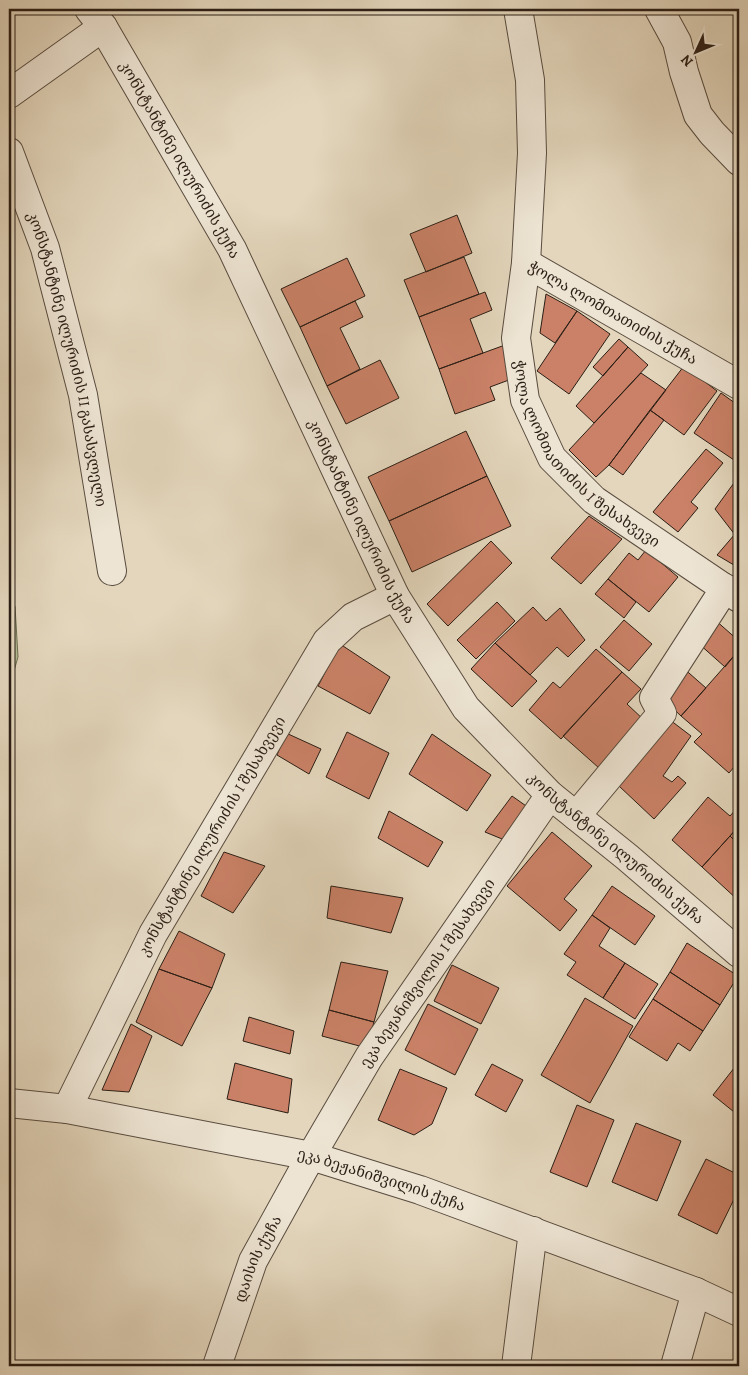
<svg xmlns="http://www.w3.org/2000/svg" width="748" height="1375" font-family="Alegreya,'Noto Serif Georgian',serif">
<rect width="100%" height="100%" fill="#e3d6bc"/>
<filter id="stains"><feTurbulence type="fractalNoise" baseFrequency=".004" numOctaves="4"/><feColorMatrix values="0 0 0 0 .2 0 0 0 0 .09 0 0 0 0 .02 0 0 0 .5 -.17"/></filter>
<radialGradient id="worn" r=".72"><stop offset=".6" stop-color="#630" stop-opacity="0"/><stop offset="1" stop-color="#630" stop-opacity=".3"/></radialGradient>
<path fill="#b3be92" stroke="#6f6e54" d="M9,605L15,606L18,657L9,688Z"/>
<path fill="#ca8167" stroke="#2b1e15" d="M457,215L472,253L426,272L410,234Z
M464,257L479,294L419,317L404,280Z
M347,258L365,296L300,327L281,289Z
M485,292L492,310L470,319L483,353L439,369L419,317Z
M546,294L577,311L555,343L540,333Z
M355,301L363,317L340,328L360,369L327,386L300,327Z
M577,311L610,334L569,394L537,371Z
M619,339L628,347L603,376L593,367Z
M505,345L517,377L490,387L495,400L455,414L439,369Z
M628,347L648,365L594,423L576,406Z
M380,360L399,398L346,424L327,386Z
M684,366L717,391L684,435L650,410Z
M641,373L666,390L609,465L596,477L569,450Z
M721,393L739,406V452L734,460L694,433Z
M650,410L664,420L623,475L609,465Z
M466,431L487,476L389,521L368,477Z
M706,449L723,463L691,502L698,508L678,532L653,512Z
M487,476L511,526L412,572L389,521Z
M739,476V540L715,509Z
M589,516L622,539L581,584L551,558Z
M735,534L739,540V568L717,555Z
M491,541L512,563L448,626L427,604Z
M646,550L678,577L649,612L608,579L629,553L638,560Z
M608,579L636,602L624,618L595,594Z
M497,602L515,621L476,659L457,640Z
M533,607L546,621L560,608L585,640L568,657L557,647L530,675L495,643Z
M714,619L739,641V650L725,667L698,643Z
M624,620L652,644L629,671L600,647Z
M495,643L537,681L512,707L471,669Z
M340,644L390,677L370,714L318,686Z
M596,649L622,672L561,739L529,710L553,682L560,688Z
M739,650V761L729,773L694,742L702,734L681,716Z
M681,666L706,688L681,716L661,697Z
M622,672L641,689L627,704L645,721L599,768L563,736Z
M670,720L691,736L663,776L672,782L678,776L686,783L654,819L619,786Z
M347,732L389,753L369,799L326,777Z
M286,733L321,749L309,774L277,755Z
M432,734L491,775L467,811L409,774Z
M512,796L529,808L507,841L485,832Z
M708,797L730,816L739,806V826L702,867L672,840Z
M389,811L443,842L428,867L378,838Z
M739,826V845L730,836Z
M552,832L592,866L564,899L577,910L560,931L507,886Z
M730,836L739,845V901L702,867Z
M224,852L265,866L233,913L201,896Z
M331,886L403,898L391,933L327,918Z
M612,886L655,916L635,945L592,915Z
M592,915L610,928L599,946L625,963L603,998L567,975L576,962L564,954Z
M179,931L225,954L212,988L159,969Z
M687,943L738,976L720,1005L670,972Z
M341,962L388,971L374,1022L329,1010Z
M625,963L658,984L635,1019L603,998Z
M452,965L499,988L481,1024L434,1001Z
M159,969L212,988L182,1046L136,1022Z
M670,972L720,1005L703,1031L653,999Z
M585,998L633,1026L590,1103L541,1075Z
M653,999L703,1031L690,1051L678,1043L667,1061L629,1037Z
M428,1004L478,1029L455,1075L405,1050Z
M329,1010L374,1022L367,1048L322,1036Z
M249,1017L294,1031L290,1054L243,1041Z
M131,1024L152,1036L129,1092L102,1090Z
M235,1063L292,1079L288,1113L227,1099Z
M738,1063L739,1064V1116L713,1095Z
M492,1064L523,1080L506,1112L475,1095Z
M400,1069L447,1088L432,1124L414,1135L378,1120Z
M577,1105L614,1120L587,1187L550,1172Z
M636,1123L681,1141L657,1201L612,1182Z
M706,1159L739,1175V1189L717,1234L678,1215Z"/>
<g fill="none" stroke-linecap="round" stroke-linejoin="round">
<g stroke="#594c3f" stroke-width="30">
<g id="minor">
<path id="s1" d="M89,9L103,27L232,249L395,596L466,708L550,795L627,857L739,953"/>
<path id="s2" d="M518,9L530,80L532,153L526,263L516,338L525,400L552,458L594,500L739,598"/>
<path d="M659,9L677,42L684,72L698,115L712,133L739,161"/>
<path d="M9,94L103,27"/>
<path id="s3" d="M9,152L45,248L83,395L112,571"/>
<path id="s4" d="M526,263L739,385"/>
<path d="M576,816L662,713L654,698L725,588"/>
<path id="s5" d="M9,1103L67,1109L311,1156L420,1190L696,1292L739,1312"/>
<path id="s6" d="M67,1109L153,934L327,641L353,617L395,596"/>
<path id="s7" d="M217,1366L253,1261L311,1156L369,1057L550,795"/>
<path d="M516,1366L533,1231"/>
<path d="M675,1366L696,1292"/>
</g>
</g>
<use href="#minor" stroke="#ede4d3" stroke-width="28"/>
</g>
<g text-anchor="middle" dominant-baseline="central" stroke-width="4" stroke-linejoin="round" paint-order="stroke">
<g font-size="15" fill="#2b1e15" stroke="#ede4d3">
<text stroke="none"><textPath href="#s1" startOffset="176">კონსტანტინე ილურიძის ქუჩა</textPath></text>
<text stroke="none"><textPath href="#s4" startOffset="100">ჭოლა ლომთათიძის ქუჩა</textPath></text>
<text stroke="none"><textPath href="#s3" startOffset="216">კონსტანტინე ილურიძის II გასასვლელი</textPath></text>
<text stroke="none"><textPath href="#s2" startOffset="474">ჭოლა ლომთათიძის I შესახვევი</textPath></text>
<text stroke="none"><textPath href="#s1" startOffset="581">კონსტანტინე ილურიძის ქუჩა</textPath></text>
<text stroke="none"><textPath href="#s6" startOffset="309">კონსტანტინე ილურიძის I შესახვევი</textPath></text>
<text stroke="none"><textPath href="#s1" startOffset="1001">კონსტანტინე ილურიძის ქუჩა</textPath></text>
<text stroke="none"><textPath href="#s7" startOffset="448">ეკა ბეჟანიშვილის I შესახვევი</textPath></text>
<text stroke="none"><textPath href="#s5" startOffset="381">ეკა ბეჟანიშვილის ქუჩა</textPath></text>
<text stroke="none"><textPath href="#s7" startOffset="115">დაისის ქუჩა</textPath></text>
</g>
</g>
<rect width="748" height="1375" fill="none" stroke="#e3d6bc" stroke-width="30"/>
<rect x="10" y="10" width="728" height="1355" fill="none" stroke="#2b1e15" stroke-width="2.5"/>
<rect x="15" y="15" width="718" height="1345" fill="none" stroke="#2b1e15"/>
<g transform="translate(696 52) rotate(226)" stroke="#ede4d3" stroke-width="4" paint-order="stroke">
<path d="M0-4L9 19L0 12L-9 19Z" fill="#2b1e15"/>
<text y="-8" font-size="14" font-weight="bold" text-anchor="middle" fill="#2b1e15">N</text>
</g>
<rect width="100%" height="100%" filter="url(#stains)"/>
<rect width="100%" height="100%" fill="url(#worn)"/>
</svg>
